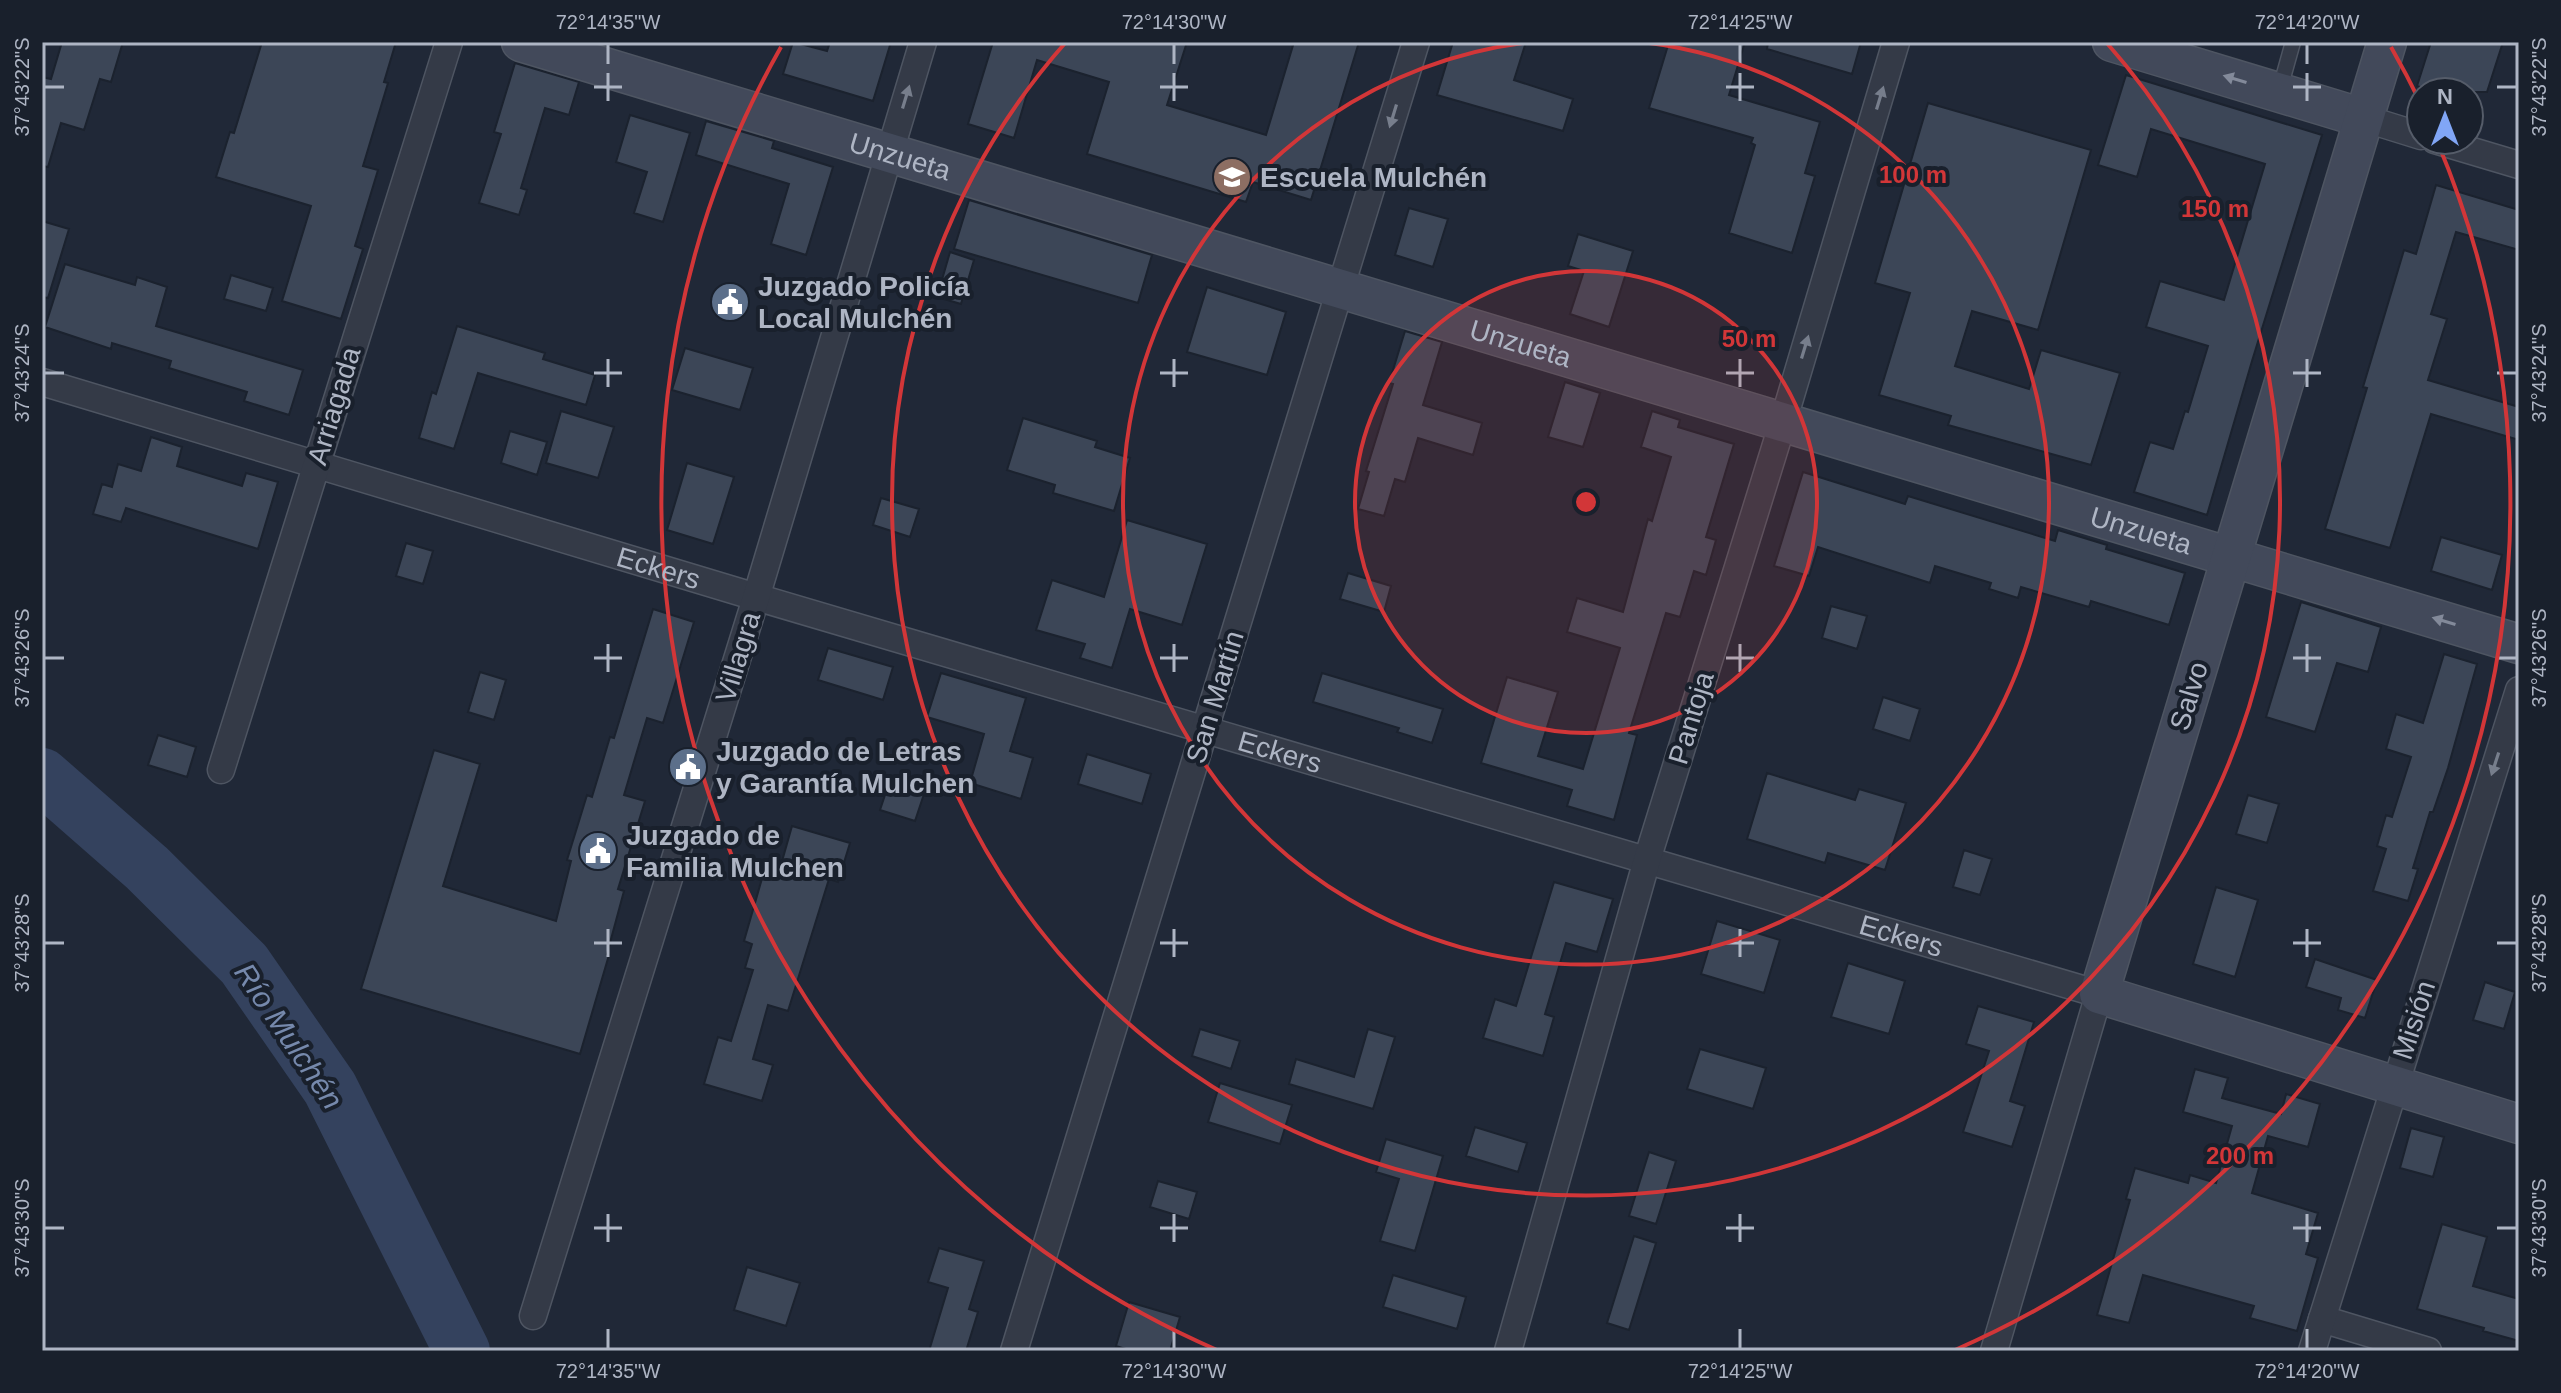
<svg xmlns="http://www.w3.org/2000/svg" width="2561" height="1393" font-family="Helvetica,sans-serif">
<rect width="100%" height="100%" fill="#202837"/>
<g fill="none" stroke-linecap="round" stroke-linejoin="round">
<path stroke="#34425e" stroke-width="56" d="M42,776L147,868L244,964L330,1088L462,1351"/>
</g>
<path fill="#3c4657" stroke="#1b222e" stroke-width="2" d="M62,42H123L111,82L100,79L84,130L61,123L48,167L42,166V77L51,79Z
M262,42H396L384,82L388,83L363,166L378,170L355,246L363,249L341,319L282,301L311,206L216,177L230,132L234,133Z
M793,42L827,51L830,42H891L873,101L783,74Z
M993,42H1187L1167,105L1266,135L1294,42H1359L1311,200L1253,182L1246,202L1087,154L1109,82L1037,60L1014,138L968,124Z
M1453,42H1526L1514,80L1573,99L1563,131L1437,95Z
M1669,42H1745L1729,95L1820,122L1805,173L1815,176L1792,253L1729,233L1755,145L1751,143L1753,138L1649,108Z
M1768,42H1861L1852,74L1767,49Z
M2431,42H2503L2487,92H2435L2417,86Z
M515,63L579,82L569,115L545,108L521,188L527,190L519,215L479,203L501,134L494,132Z
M2126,75L2322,135L2252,361L2207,515L2134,492L2150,442L2173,449L2185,411L2188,412L2208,346L2146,327L2160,281L2224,300L2265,164L2151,129L2137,177L2098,165Z
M1928,103L2091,150L2038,330L1972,311L1955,366L2029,389L2041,350L2120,373L2091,465L1948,425L1951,416L1879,395L1910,293L1875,283Z
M630,115L690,133L663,222L634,213L647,172L616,162Z
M706,121L774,141L772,148L833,167L806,255L771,244L789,184L696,155Z
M2436,185L2519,210V250L2456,232L2431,314L2447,319L2428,380L2519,407V440L2431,414L2390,548L2325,529L2367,388L2363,387L2404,250L2416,254Z
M969,200L1152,255L1138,303L954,249Z
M1409,208L1448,219L1433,267L1395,255Z
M42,221L69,229L48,298L42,297Z
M1578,234L1633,251L1609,327L1570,314L1584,271L1568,266Z
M950,252L974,260L961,304L937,297Z
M65,264L135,285L137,277L167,287L156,326L303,370L289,415L244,401L247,392L169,368L171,361L112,343L111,349L45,327Z
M231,275L273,288L266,311L224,299Z
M1207,287L1286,312L1267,375L1187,352Z
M457,326L545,353L543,359L595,375L586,405L478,373L454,449L419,438L432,392L436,394Z
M1405,331L1442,342L1423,405L1482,423L1473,455L1418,438L1405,482L1395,479L1384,516L1358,509L1369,472L1366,471L1393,384L1389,383Z
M685,348L753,368L740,410L672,390Z
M1565,382L1600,393L1583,447L1548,437Z
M561,411L614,427L598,478L546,463Z
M1652,411L1680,420L1678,427L1734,444L1706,537L1716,540L1706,575L1694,571L1680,617L1666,613L1629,733L1637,735L1614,820L1567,806L1572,790L1481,763L1507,677L1558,692L1538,756L1583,769L1620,648L1567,632L1577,598L1623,612L1648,519L1652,521L1671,457L1641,447Z
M1023,418L1097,441L1095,447L1130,458L1114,511L1053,493L1055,485L1007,470Z
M510,431L547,442L537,475L501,463Z
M151,437L182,447L177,466L242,486L246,473L278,482L258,549L126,508L121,522L93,514L102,484L112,487L118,464L141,471Z
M687,463L734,477L713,544L667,530Z
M1803,472L1905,504L1908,496L2055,541L2058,530L2107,545L2106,549L2185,573L2169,625L2091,601L2089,607L2021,587L2018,598L1989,589L1991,583L1935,566L1930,583L1818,547L1809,576L1774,566Z
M881,498L919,509L910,537L873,525Z
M1127,520L1207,544L1182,625L1130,609L1112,668L1080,658L1085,644L1036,630L1052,580L1104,597Z
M2441,537L2502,555L2492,590L2431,571Z
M406,543L433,551L423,584L396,576Z
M1348,573L1391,586L1384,612L1340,599Z
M2301,602L2381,627L2368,672L2337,663L2315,732L2266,717Z
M1831,606L1867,616L1857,649L1822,638Z
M653,609L694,622L663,723L647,718L624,795L645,801L618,889L624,891L607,954L609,955L580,1054L361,989L434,750L480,764L443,886L556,921L571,861L567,860L587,795L592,797L610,737L614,738Z
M828,648L893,667L883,700L818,680Z
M2444,654L2477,664L2448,768L2433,812H2430L2413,868L2418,869L2408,901L2373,891L2386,849L2377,846L2386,815L2392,817L2411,757L2386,749L2396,714L2423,723Z
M480,672L506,680L494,720L468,712Z
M941,673L1026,698L1010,751L1033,758L1021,799L970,783L984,734L927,717Z
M1322,673L1443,709L1432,743L1397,732L1399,728L1313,702Z
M1883,697L1920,709L1910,741L1873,729Z
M158,735L196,747L187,777L148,765Z
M1087,754L1151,774L1142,804L1078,784Z
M1767,773L1855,800L1859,789L1906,803L1885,870L1828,853L1825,863L1747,839Z
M889,783L924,794L915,821L880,810Z
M2248,795L2279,804L2267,843L2236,834Z
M792,826L850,843L838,882L829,879L788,1011L768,1005L753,1059L773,1065L762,1101L704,1084L718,1037L731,1041L753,970L745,968L752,944L744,941L763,875L777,879Z
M1964,850L1992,859L1980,895L1953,887Z
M1554,882L1613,899L1597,952L1566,943L1545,1014L1554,1017L1543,1056L1483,1038L1495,999L1516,1006Z
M2216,887L2258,900L2235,977L2193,964Z
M1717,921L1780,940L1764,993L1701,974Z
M2315,959L2377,980L2365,1018L2338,1010L2341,998L2306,987Z
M1848,963L1905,981L1889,1034L1831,1017Z
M2485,982L2515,992L2504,1029L2473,1020Z
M1978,1006L2034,1022L2010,1101L2025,1106L2012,1147L1963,1132L1989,1051L1966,1044Z
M1200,1029L1240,1041L1231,1069L1192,1056Z
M1368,1029L1395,1037L1373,1109L1289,1084L1296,1059L1354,1077Z
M1700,1049L1766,1068L1753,1109L1687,1089Z
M2195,1069L2228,1078L2222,1098L2281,1114L2286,1094L2320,1104L2308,1147L2268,1136L2252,1193L2318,1213L2306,1254L2318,1258L2297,1331L2250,1318L2254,1306L2143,1275L2129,1323L2097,1315L2130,1200L2126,1199L2135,1168L2188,1183L2190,1175L2216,1183L2232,1126L2183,1112Z
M1220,1083L1292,1105L1280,1144L1208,1122Z
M1475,1127L1527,1143L1518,1172L1466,1156Z
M2411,1128L2444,1137L2433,1177L2400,1168Z
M1386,1139L1443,1156L1415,1251L1380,1241L1399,1179L1376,1172Z
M1649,1152L1676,1161L1656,1224L1629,1216Z
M1158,1181L1197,1192L1189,1219L1150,1207Z
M2442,1224L2487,1237L2473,1286L2519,1299V1341L2483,1331L2484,1328L2417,1309Z
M1634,1236L1656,1243L1629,1330L1607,1323Z
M939,1248L984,1261L969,1309L978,1312L966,1351H929L948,1288L928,1282Z
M747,1267L800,1283L786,1326L734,1310Z
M1393,1275L1466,1297L1457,1329L1383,1307Z
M1129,1302L1180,1317L1170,1351H1132L1116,1346Z"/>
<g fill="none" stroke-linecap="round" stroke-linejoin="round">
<g stroke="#4e5562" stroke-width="17">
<path id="lane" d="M2279,92L2293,42"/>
</g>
<g stroke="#4e5562" stroke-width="29">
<g id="street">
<path d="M2363,118L2421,136"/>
<path d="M2435,140L2519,165"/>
<path id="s1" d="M42,382L756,597L2099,994L1994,1351"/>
<path d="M221,770L449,42"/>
<path d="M533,1316L752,611L923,42"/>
<path d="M2322,1319L2428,1351"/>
<path d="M1014,1351L1416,42"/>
<path d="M1508,1351L1647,860L1783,422L1896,42"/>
<path d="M2312,1351L2519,690"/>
</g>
</g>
<g stroke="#4e5562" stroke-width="41">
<g id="secondary">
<path id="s2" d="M521,42L2519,644"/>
<path d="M2112,42L2363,118"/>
<path d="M2387,42L2099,994L2519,1124"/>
</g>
</g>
<use href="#lane" stroke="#343a47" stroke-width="14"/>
<use href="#street" stroke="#343a47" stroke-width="26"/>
<use href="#secondary" stroke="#42495a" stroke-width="38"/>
</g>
<defs><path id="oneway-solid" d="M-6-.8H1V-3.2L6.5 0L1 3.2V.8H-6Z" transform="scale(2)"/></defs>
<g fill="#838a9a">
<use href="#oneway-solid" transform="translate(2235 79) rotate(-163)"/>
<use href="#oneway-solid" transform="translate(2444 621) rotate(-163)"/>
</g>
<g fill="#777e8c">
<use href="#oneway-solid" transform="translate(906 97) rotate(-73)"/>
<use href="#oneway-solid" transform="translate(1880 98) rotate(-73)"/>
<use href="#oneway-solid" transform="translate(1393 116) rotate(107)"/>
<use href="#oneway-solid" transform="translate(1805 347) rotate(-73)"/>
<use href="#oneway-solid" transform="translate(2495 764) rotate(108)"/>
</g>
<path fill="none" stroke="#aeb5c4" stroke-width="3" d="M608,44V64M1174,44V64M1740,44V64M2307,44V64M608,73V101M1174,73V101M1740,73V101M2307,73V101M44,87H64M594,87H622M1160,87H1188M1726,87H1754M2293,87H2321M2497,87H2517M608,359V387M1174,359V387M1740,359V387M2307,359V387M44,373H64M594,373H622M1160,373H1188M1726,373H1754M2293,373H2321M2497,373H2517M608,644V672M1174,644V672M1740,644V672M2307,644V672M44,658H64M594,658H622M1160,658H1188M1726,658H1754M2293,658H2321M2497,658H2517M608,929V957M1174,929V957M1740,929V957M2307,929V957M44,943H64M594,943H622M1160,943H1188M1726,943H1754M2293,943H2321M2497,943H2517M608,1214V1242M1174,1214V1242M1740,1214V1242M2307,1214V1242M44,1228H64M594,1228H622M1160,1228H1188M1726,1228H1754M2293,1228H2321M2497,1228H2517M608,1329V1349M1174,1329V1349M1740,1329V1349M2307,1329V1349"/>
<circle cx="1586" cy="502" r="231" fill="#d23638" fill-opacity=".12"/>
<g fill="none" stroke="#d23638" stroke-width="4">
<circle cx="1586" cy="502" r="231"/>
<path d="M1642 42A463 463 0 1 1 1530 42"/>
<path d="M2106 42A694 694 0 1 1 1066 42"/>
<path d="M1217 1350A925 925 0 0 1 781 47M2391 47A925 925 0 0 1 2421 104M2437 141A925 925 0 0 1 1955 1350"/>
</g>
<defs>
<g id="school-disc" transform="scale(2)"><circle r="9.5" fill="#8d6e63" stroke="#19202c"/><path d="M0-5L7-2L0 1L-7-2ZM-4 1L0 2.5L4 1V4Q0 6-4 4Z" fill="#fff"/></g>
<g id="civic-disc" transform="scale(2)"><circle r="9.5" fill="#5c6f8a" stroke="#19202c"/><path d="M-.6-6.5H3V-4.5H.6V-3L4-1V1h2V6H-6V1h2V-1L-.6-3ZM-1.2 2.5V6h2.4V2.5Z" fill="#fff"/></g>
</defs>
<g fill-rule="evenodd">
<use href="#school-disc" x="1232" y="177"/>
<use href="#civic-disc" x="730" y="302"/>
<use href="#civic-disc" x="688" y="767"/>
<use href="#civic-disc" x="598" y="851"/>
</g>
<g text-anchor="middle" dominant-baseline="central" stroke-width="8" stroke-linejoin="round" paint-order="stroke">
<g font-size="28" fill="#aeb5c4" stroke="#19202c">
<text stroke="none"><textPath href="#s2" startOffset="396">Unzueta</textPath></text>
<text stroke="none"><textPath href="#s2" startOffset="1044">Unzueta</textPath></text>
<text transform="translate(334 406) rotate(-73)">Arriagada</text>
<text stroke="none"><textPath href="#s2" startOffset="1692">Unzueta</textPath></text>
<text stroke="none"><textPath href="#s1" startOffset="644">Eckers</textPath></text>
<text transform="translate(738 657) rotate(-73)">Villagra</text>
<text transform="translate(2189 696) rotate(-73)">Salvo</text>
<text transform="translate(1215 697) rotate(-73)">San Martín</text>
<text transform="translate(1691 718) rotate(-73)">Pantoja</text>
<text stroke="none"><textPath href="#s1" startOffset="1292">Eckers</textPath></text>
<text stroke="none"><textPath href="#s1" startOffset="1940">Eckers</textPath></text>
<text transform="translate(2414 1020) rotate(-72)">Misión</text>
</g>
<g font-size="28" font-weight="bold" fill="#aeb5c4" stroke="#19202c" text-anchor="start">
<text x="1260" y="177">Escuela Mulchén</text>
<text x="758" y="286">Juzgado Policía<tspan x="758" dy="32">Local Mulchén</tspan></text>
<text x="716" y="751">Juzgado de Letras<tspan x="716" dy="32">y Garantía Mulchen</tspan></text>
<text x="626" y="835">Juzgado de<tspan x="626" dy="32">Familia Mulchen</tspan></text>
</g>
<g font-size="30" font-style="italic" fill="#7689ac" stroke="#19202c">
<text transform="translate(289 1036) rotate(56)">Río Mulchén</text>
</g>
</g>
<circle cx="1586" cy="502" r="12" fill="#d23638" stroke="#19202c" stroke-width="4"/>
<g font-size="24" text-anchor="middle" font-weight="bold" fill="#d23638" stroke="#19202c" stroke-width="8" stroke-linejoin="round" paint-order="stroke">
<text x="1913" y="183">100 m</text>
<text x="2215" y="217">150 m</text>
<text x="1749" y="347">50 m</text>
<text x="2240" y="1164">200 m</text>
</g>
<rect width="2561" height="1393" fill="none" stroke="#19202c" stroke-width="88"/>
<g transform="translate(2445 116)"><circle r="38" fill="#19202c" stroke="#555c69" stroke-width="2"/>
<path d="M0-6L14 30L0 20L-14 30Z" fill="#81a6f6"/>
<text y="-12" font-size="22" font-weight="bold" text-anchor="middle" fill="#aeb5c4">N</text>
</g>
<rect x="44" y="44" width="2473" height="1305" fill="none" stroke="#aeb5c4" stroke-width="3"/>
<g font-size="20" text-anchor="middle" fill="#aeb5c4">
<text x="608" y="29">72°14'35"W</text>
<text x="1174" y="29">72°14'30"W</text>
<text x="1740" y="29">72°14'25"W</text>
<text x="2307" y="29">72°14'20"W</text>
<text transform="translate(22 87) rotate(-90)" y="7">37°43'22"S</text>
<text transform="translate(2539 87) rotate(-90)" y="7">37°43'22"S</text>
<text transform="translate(22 373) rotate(-90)" y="7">37°43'24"S</text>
<text transform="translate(2539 373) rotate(-90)" y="7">37°43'24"S</text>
<text transform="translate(22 658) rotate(-90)" y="7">37°43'26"S</text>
<text transform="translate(2539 658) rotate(-90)" y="7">37°43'26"S</text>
<text transform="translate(22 943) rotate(-90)" y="7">37°43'28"S</text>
<text transform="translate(2539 943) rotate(-90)" y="7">37°43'28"S</text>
<text transform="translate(22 1228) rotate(-90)" y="7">37°43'30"S</text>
<text transform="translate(2539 1228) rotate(-90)" y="7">37°43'30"S</text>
<text x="608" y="1378">72°14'35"W</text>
<text x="1174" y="1378">72°14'30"W</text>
<text x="1740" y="1378">72°14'25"W</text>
<text x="2307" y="1378">72°14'20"W</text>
</g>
</svg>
